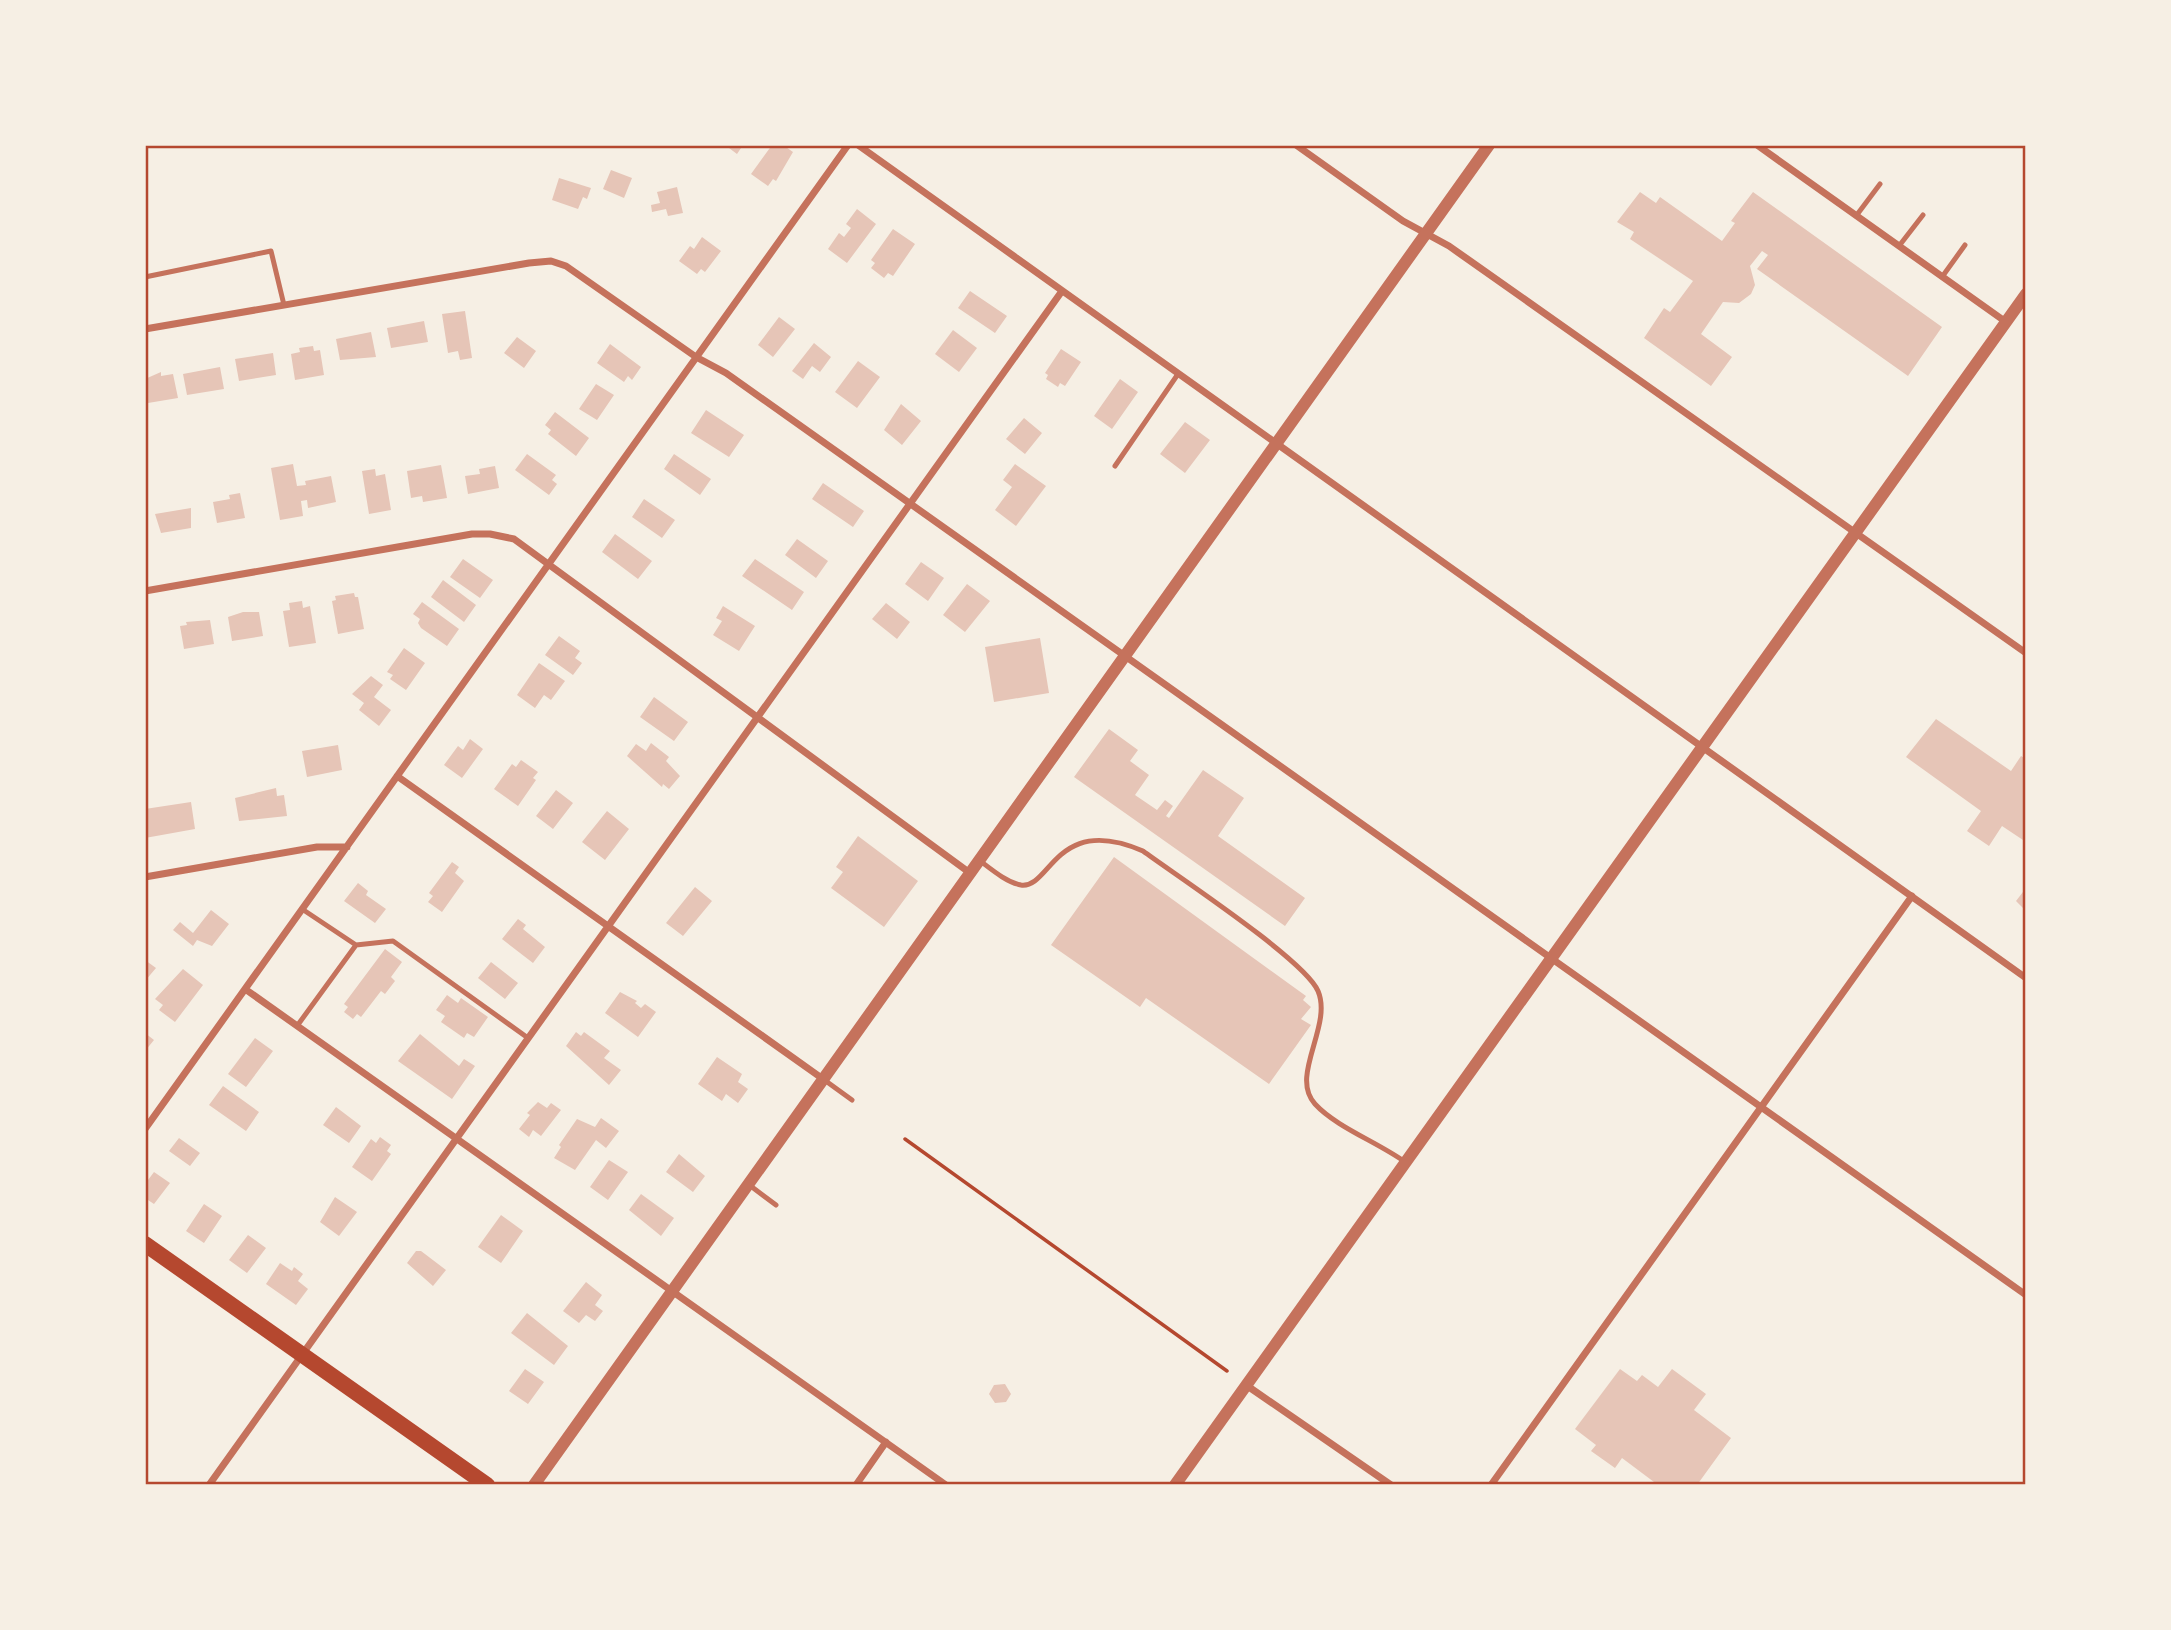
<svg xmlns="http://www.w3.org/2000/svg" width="2171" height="1630" font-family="Mulish,sans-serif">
<rect width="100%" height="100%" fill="#f6efe4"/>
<path fill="#e6c5b7" d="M725,145H743L737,154Z
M772,145H783L793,152L776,181L773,179L768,186L751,174Z
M611,170L632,178L624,198L603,189Z
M559,178L591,188L587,199L583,197L578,209L552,200Z
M677,187L683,213L668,216L666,209L652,212L651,205L660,203L657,192Z
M1640,192L1656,203L1660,197L1722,241L1735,223L1731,221L1753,192L1942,327L1908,376L1757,269L1768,255L1762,251L1750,266L1755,285L1751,294L1739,303L1723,302L1701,334L1732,357L1711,386L1644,338L1664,308L1670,312L1693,281L1630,239L1634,232L1617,222Z
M857,209L876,224L847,263L828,249L839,233L844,237L851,228L846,224Z
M893,229L915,244L893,276L888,273L884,278L871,268L875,263L871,260Z
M702,237L721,251L705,272L701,269L697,274L679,261L690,246L694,249Z
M970,291L1007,316L995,333L958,308Z
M465,311L472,358L460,360L458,351L448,353L442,314Z
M779,317L795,329L773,357L758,345Z
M424,321L428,342L391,348L387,328Z
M953,330L977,348L959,372L935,354Z
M371,332L376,357L340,360L336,339Z
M517,337L536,351L524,368L504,353Z
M814,343L831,357L820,372L812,366L803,379L792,371Z
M610,344L641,367L632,380L628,376L624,382L597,363Z
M313,346L314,351L320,350L324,375L295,380L291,354L300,352L299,348Z
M1061,349L1081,362L1065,386L1060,383L1058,387L1046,379L1048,375L1045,373Z
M273,353L276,375L239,381L235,359Z
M858,361L880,377L857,408L835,392Z
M220,367L224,389L187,395L183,374Z
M161,372V376L173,374L178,398L148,403L145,379Z
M1120,379L1138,392L1112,429L1094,416Z
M596,384L614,395L597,420L579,409Z
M901,404L921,421L902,445L884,430Z
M706,410L744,435L729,457L691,433Z
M555,412L589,438L576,456L548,434L551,430L545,425Z
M1024,418L1042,433L1025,454L1006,439Z
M1185,422L1210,440L1185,473L1160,454Z
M527,454L556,475L552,480L557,484L549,495L515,470Z
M674,454L711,479L700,495L664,469Z
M293,464L297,486L306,485L305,481L331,476L336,502L308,508L307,500L301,501L303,516L280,520L271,468Z
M1015,464L1046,486L1016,526L995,510L1012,487L1003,480Z
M441,465L447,498L423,502L422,496L411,498L407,471Z
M495,466L499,488L468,494L465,476L480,474L479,469Z
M375,469L376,476L385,474L391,510L369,514L362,471Z
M823,483L864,511L853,527L812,499Z
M240,493L245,518L217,523L213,502L230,499L229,495Z
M644,499L675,520L662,538L632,517Z
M191,508V528L161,533L155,514Z
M615,534L652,561L638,579L602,552Z
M797,539L828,561L816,578L785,555Z
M463,559L493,580L480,598L450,577Z
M755,559L804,592L792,610L742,576Z
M921,562L944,578L928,601L905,584Z
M443,580L476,605L464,622L431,597Z
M967,584L990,601L965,632L943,615Z
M354,593L355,597H358L364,629L338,634L332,601L336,600L335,596Z
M302,601L303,608L310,606L316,643L289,647L283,611L290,610L289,603Z
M422,602L459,629L447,646L421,628L418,623L420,619L413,614Z
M886,603L910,622L897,639L872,619Z
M723,606L755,626L739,651L713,635L722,621L716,618Z
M243,612H259L263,636L232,641L228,617Z
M210,620L214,644L184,649L180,626L187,625L186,622Z
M559,636L580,651L575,658L582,663L573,675L545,655Z
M1040,638L1049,693L994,702L985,647Z
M404,648L425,663L406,690L390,679L393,675L387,672Z
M539,663L565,681L551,700L544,695L535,708L517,695Z
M371,676L383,685L374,697L391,710L379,726L359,710L364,703L352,694Z
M654,697L688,722L674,741L640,717Z
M1936,719L2011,771L2021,756L2026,759V842L2002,826L1989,846L1967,831L1981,811L1906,757Z
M1109,729L1138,750L1130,761L1149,775L1135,795L1157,810L1165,800L1173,806L1166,816L1169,818L1203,770L1244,798L1218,836L1305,898L1285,926L1074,777Z
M470,739L483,749L462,778L444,765L458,746L463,750Z
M651,743L669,757L666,761L680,776L669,789L663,784L662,787L627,756L636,744L646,751Z
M338,745L342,770L307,777L302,751Z
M521,760L538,772L533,778L536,780L518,806L494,789L512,764L516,767Z
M276,788L277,796L284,795L287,816L239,821L235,798Z
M556,790L573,803L553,829L536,816Z
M191,802L195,829L145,838V809Z
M607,811L629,829L605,860L582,842Z
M858,836L918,881L884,927L831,888L843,872L836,867Z
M1114,857L1306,996L1303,1000L1311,1007L1301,1019L1311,1025L1269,1084L1146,998L1140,1007L1051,945Z
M452,862L459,867L455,873L464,881L442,912L428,902L433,896L429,893Z
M358,883L368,891L366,895L386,909L375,923L344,901Z
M695,887L712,901L683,936L666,923Z
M2026,888V911L2016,901Z
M211,910L229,924L212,946L197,940L193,946L173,930L180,922L193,933Z
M518,919L526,925L523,929L545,947L533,963L502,939Z
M385,949L402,962L391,977L395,981L385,994L381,991L361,1017L357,1014L353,1019L344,1012L348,1007L344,1004Z
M145,960L156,968L145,981Z
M491,962L518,983L505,999L478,978Z
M183,969L203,985L175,1022L159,1010L163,1005L155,999Z
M620,992L637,1001L635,1003L641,1008L645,1004L656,1012L638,1037L605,1013Z
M447,995L458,1003L461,998L488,1017L474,1037L467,1033L464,1038L441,1022L445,1016L436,1010Z
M576,1032L581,1036L584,1032L610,1051L604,1058L621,1070L609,1085L566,1046Z
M145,1033L154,1040L145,1051Z
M420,1034L459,1066L464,1059L475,1066L452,1099L398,1061Z
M255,1038L273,1051L246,1087L228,1074Z
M717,1057L742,1074L738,1082L748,1089L738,1103L726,1094L722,1101L698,1084Z
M223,1086L259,1112L246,1131L209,1105Z
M538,1102L547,1108L551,1103L561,1110L541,1136L533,1130L529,1137L519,1129L530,1115L527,1113Z
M336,1107L361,1126L349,1143L323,1125Z
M601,1118L619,1131L606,1148L596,1140L575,1170L554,1158L561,1147L559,1145L577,1119L595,1127Z
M380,1137L391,1145L387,1151L391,1154L372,1181L352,1167L371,1139L376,1143Z
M179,1138L200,1153L190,1166L169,1151Z
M679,1154L705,1176L693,1192L666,1172Z
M609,1160L628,1172L608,1200L590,1187Z
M154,1172L170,1183L154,1204L145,1198V1184Z
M641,1194L674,1218L661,1236L629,1210Z
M335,1197L357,1212L339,1236L320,1222Z
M204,1204L222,1216L204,1243L186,1231Z
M501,1215L523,1231L501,1263L478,1247Z
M248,1235L266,1248L247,1273L229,1260Z
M416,1251H421L446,1270L433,1286L407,1263Z
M280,1263L292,1271L294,1267L303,1274L298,1281L308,1289L296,1305L266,1284Z
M586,1282L602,1295L595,1305L603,1311L595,1321L586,1315L579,1323L563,1311Z
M527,1313L568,1346L554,1365L511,1333Z
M525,1369L544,1382L528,1404L509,1391Z
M1620,1369L1637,1381L1642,1375L1658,1387L1672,1369L1706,1394L1694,1410L1731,1438L1697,1485H1658L1622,1458L1615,1468L1591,1451L1596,1445L1575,1429Z
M1005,1384L1011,1394L1006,1402L995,1403L989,1394L994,1385Z"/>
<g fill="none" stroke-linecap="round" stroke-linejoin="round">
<path stroke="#b5482f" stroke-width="3.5" d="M905,1139L1227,1371"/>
<path stroke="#c5725c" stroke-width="5" d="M1856,216L1880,184
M1899,246L1923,215
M145,277L271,251L284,305
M1942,277L1965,245
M1115,466L1178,374
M979,860C991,869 1006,882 1021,885C1051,889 1055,813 1143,851C1177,876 1305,960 1318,991C1333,1026 1289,1076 1315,1104C1336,1127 1379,1143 1405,1162
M302,909L356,945L393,941L528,1038
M297,1026L356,945
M823,1079L852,1100
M748,1184L776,1205"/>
<path stroke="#c5725c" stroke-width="7" d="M858,145L2026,978
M1296,145L1403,221L1449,246L2026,653
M1757,145L2006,322
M145,329L529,263L551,261L566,266L696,357L726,373L2026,1295
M145,591L472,534H490L514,539L970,873
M397,776L823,1079
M145,877L317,847H347
M245,989L946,1485
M145,1129L848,145
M1246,1385L1391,1485
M209,1485L1062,291
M856,1485L886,1442
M1491,1485L1912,896"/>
<path stroke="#c5725c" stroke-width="12" d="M534,1485L1489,145
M1175,1485L2026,294"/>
<path stroke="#b5482f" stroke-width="16" d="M145,1244L487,1485"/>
</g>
<rect width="2171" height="1630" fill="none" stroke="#f6efe4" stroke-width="294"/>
<rect x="147" y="147" width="1877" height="1336" fill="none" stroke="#b5482f" stroke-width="2.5"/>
</svg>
